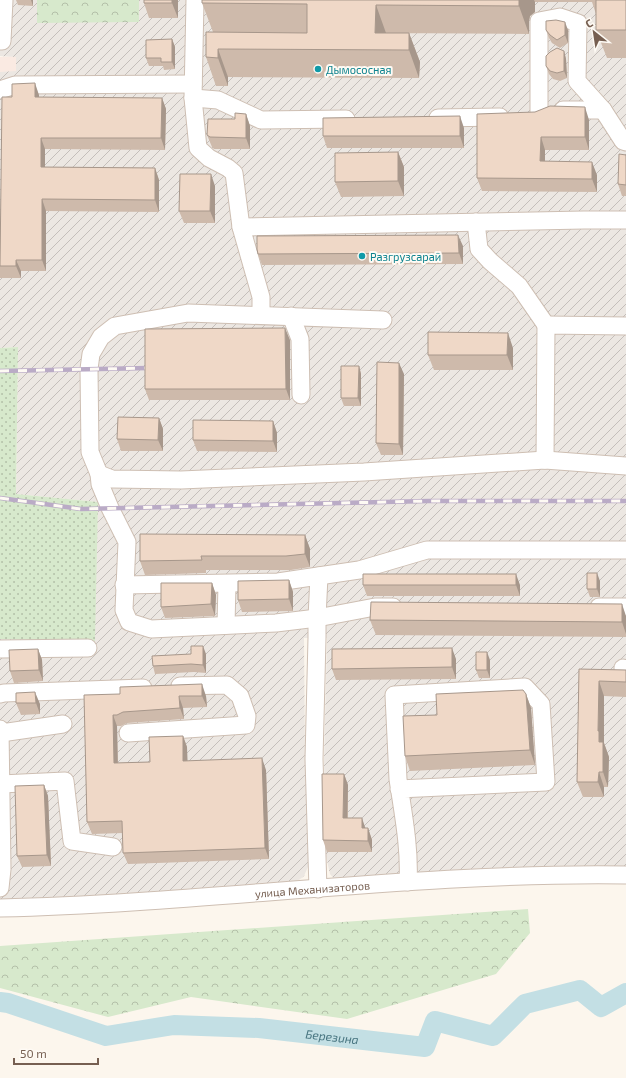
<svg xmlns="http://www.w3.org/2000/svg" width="626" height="1078" font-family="'Exo 2',sans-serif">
<defs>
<pattern id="industrial-furrows" width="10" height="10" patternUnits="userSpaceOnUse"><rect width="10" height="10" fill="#ece7e2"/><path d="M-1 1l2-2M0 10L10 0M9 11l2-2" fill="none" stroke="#c4beba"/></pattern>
<pattern id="grass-dots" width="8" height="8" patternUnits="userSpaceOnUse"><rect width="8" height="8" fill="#d7e9cc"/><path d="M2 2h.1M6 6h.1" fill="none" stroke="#b3c0a8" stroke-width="1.8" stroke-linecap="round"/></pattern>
<pattern id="forest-crowns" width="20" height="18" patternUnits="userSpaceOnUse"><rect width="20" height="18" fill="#d7e9cc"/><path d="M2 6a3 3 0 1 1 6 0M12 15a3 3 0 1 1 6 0" fill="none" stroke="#b3c0a8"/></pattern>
</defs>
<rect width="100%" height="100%" fill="#fcf6ed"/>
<path fill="#faeae2" d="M16,56V72H0V57Z"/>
<path fill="url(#industrial-furrows)" d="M0,0H626V868L334,879L330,874L325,852L324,759L327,638H304L305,758L310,862L304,876L295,883L0,902V639L94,640L98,502L16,494L18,347L0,348V72L16,71V57L0,56Z"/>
<path fill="url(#grass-dots)" d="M18,347L16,494L98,502L95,641L0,639V348Z"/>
<path fill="url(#forest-crowns)" d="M37,0H139V22L37,23Z
M528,909L530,933L496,974L347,1019L191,997L108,1017L0,988V946Z"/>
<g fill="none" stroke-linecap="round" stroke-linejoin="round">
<path stroke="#c3dfe4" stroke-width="20" id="s1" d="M0,1002L8,1003L106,1036L174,1025L259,1028L425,1047L435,1021L493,1036L525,1004L580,990L601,1007L626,993"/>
<g stroke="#cebfb3" stroke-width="19">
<g id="minor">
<path d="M195,0L193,98L198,148L209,158L228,168L234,173L241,227L261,297V314"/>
<path d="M0,41H2L4,0"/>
<path d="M0,90L15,85L193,84"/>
<path d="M193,98L218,100L261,120L346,119"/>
<path d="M563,110H603"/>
<path d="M539,115V21L560,17L578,23L577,81L603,110L623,141L626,142"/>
<path d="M438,118L500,117"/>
<path d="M476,222L479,249L490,261L519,286L546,325"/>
<path d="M241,227L584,220H626"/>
<path d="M291,316L300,339L301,395"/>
<path d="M383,320L188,313L115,326L101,337L91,354L89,369L90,452L99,474L100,484L110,508L127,542L124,610L129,622L151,629L276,623L317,618L375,607H393"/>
<path d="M545,460L546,325L626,326"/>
<path d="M99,474L112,479L181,480L364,472L545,460L626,466"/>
<path d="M124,585L278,582L359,570L427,550H626"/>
<path d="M599,607H626"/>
<path d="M226,625L227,584"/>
<path d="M0,649L88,648"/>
<path d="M623,668L626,669"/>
<path d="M0,694L4,693L143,688"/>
<path d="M0,729L2,869L0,888"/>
<path d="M1,733L63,724"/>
<path d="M128,733L246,725L247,716L240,696L227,685L180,686"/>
<path d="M1,784L65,781L72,841L113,847"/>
<path d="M399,789L546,782L541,704L525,687L394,695L398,779C403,813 410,848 408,882"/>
<path d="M318,889L314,759L317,638V618L319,576"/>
<path id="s2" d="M0,908C209,903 417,872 626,875"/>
</g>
</g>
<use href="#minor" stroke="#fff" stroke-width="17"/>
<g stroke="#baabc6" stroke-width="4.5">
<path id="rail" d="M0,371L149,368
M0,498L81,509L428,501H626"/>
</g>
<use href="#rail" stroke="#fefaf4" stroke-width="3" stroke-dasharray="9" stroke-linecap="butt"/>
</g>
<path fill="#cebaab" d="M16,0H33V6L18,5Z
M178,0V18H149L144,3Z
M202,0H626V58H607L596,30V14L592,2H535V12L530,16L529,21V34L386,33H409L420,62L419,78L228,77V86H216L206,57V32L307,33L213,32L202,3Z
M546,30H568V43L560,48L552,43L549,38Z
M172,39L175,47V69L164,70L163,66H149L146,58Z
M564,51L566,59L567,78L560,81L553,79L549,74L546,66Z
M39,95V97L162,98L166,109L165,150L45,149V167L155,168L159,180V212L46,211V271H21V278H0V223H1L12,97Z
M246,114L250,126V149H214L212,147L207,135L235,119Z
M477,114L589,120V150H545V161L597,175V192L482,191L477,178Z
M464,128V148H327L323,136Z
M398,152L404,167V196L341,197L335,182Z
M626,155V196H622L618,184Z
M215,186V223H184L179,211Z
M463,246V264L262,265L258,254Z
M290,340V400H149L145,389Z
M513,348V370H434L428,355Z
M359,366L361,374V406H344L341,398Z
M404,374L403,455H381L376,443Z
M159,418L163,429V451H121L117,439Z
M273,421L277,433V452L197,451L193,440Z
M305,535L310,549V567L291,570H206V573L145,575L140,561Z
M289,580L293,592V611L242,612L238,600Z
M600,581V597H590L587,589Z
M212,583L216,595L215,616L165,618L161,607Z
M363,585H520V596H367Z
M626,616V637L376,635L370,620Z
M38,649L42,660L43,681L14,683L10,671Z
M191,654H206V673L194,672L155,674L153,666Z
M456,659V679L336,680L332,669Z
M490,660V678H479L476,670Z
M579,669L626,670V697L604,696V743L609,757L608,787H604V797H583L577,782Z
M16,693L40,704V714L21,715L16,703Z
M526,694L531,708L535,765L410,771L405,756L437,715Z
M84,695L206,696L207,707L183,708L184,719L127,723L121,726H117L118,763L150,762L183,736L187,747V761L266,770L269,859L128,864L123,853V833L92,834L87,822Z
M344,774L348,785V818L365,828H368L372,840V852H327L323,840Z
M44,785L48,796L51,866L22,867L17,856Z"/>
<path fill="#a7978b" d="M31,0H33V6Z
M172,0H178V18L172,3Z
M519,0H534L535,2V12L530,16L529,21V34L519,6Z
M376,5L386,33H375Z
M565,22L568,30V43L565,35Z
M409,33L420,62L419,78L409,50Z
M172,39L175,47V69L172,62Z
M218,49L228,77V86L218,58Z
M564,51L566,59L567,78L564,71Z
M35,83L39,95V109L35,97Z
M162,98L166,109L165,150L161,138Z
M585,107L589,120V150L585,137Z
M246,114L250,126V149L246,138Z
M460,116L464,128V148L460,136Z
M541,137L545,150V174L540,161Z
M41,138L45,149V179L41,167Z
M398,152L404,167V196L398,181Z
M592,162L597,175V192L592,179Z
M155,168L159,180V212L155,200Z
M211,174L215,186V223L210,211Z
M42,199L46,211V271L42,260Z
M458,235L463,246V264L459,253Z
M16,260L21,271V278L16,266Z
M285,328L290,340V400L286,389Z
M508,333L513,348V370L507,355Z
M399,363L404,374L403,455L399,444Z
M359,366L361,374V406L358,398Z
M159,418L163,429V451L158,440Z
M273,421L277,433V452L273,441Z
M305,535L310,549V567L305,554Z
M597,573L600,581V597L597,589Z
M516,574L520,585V596L516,585Z
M289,580L293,592V611L289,599Z
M212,583L216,595L215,616L211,604Z
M622,604L626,616V634L622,622Z
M203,646L206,654V673L203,665Z
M452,648L456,659V679L452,667Z
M38,649L42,660L43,681L39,670Z
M487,652L490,660V678L487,670Z
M599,681L604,696V743L609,757L608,787L603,772L598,731Z
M202,684L206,696L207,707L202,696Z
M35,692L40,704V714L36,703Z
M526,694L531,708L535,765L530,750Z
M179,696L183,708L184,719L180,708Z
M113,715L117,726L118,775L114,763Z
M183,736L187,747L188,772L183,761Z
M262,758L266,770L269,859L265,848Z
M599,772L604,787V797L598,782Z
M344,774L348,785L347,829L343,818Z
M44,785L48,796L51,866L47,855Z
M362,818L366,830L362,828Z
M368,828L372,840V852L368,841Z"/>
<path fill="#efd8c7" stroke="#a7978b" d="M144,0H172V3H144Z
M202,0H519V6L376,5L375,33H409V50L218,49V58L206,57V32L307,33V4L202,3Z
M596,0H626V30H596Z
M556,20L565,22V35L557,40L550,35L546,30V21Z
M172,39V62H161V58H146V40Z
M557,48L564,51V71L557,73L550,71L546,66V56L550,52Z
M35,83V97L162,98L161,138H41V167L155,168V200L42,199V260H16V266H0L2,97H12V84Z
M550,106L585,107V137H541L540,161L592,162V179L477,178V114L535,112Z
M235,113L246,114V138L210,137L207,135L208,119H235Z
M460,116V136H323V118Z
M398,152V181L335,182V153Z
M619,154L626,155V185L618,184Z
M180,174H211L210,211H179Z
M458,235L459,253L258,254L257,249V236Z
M285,328L286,389H145V329Z
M428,332L508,333L507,355H428Z
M377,362L399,363V444L376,443Z
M341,366H359L358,398H341Z
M118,417L159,418L158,440L117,439Z
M193,420L273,421V441L193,440Z
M140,534L305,535V554L286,556H201L202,560L140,561Z
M587,573H597V589H587Z
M363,574H516V585H363Z
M289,580V599L238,600V581Z
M161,583H212L211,604L161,607Z
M371,602L622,604V622L370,620Z
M191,646H203V665L191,664L153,666L152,656L191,654Z
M452,648V667L332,669V649Z
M38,649L39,670L10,671L9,650Z
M476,652H487V670H476Z
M579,669L626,670V682L599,681L598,731H599V742H603V772H599L598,782H577Z
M202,684V696H179L180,708L123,712L117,715H113L114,763L150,762L149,737L183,736V761L262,758L265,848L123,853L122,821L87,822L84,695L120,694V687Z
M523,690L526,694L530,750L405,756L403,716L437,715L436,694Z
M35,692L36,703H16V693Z
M322,774H344L343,818H362V828H368V841L323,840Z
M44,785L47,855L17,856L15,786Z"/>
<g fill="#0f9aa8" stroke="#fefaf4" stroke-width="1.5">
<circle cx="318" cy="69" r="4"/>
<circle cx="362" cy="256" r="4"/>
</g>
<g text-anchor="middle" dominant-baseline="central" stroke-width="4" stroke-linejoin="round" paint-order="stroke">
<g font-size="11" fill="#0d838f" stroke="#fefaf4" text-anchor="start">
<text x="326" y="69">Дымососная</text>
<text x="370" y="256">Разгрузсарай</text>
</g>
<g font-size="11" fill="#765f51" stroke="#fefaf4">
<text stroke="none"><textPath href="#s2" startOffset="313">улица Механизаторов</textPath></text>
</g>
<g font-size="12" font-style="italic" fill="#487580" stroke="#fefaf4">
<text stroke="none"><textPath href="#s1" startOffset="339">Березина</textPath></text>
</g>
</g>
<g transform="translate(594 32) rotate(330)" stroke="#fefaf4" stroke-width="3" paint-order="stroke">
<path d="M0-3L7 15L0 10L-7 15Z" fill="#765f51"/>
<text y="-6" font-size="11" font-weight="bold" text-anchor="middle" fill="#765f51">С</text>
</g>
<path d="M14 1058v6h84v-6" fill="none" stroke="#765f51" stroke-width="2"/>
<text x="20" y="1058" font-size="12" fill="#765f51" stroke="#fefaf4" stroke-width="3" paint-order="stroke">50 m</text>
</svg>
